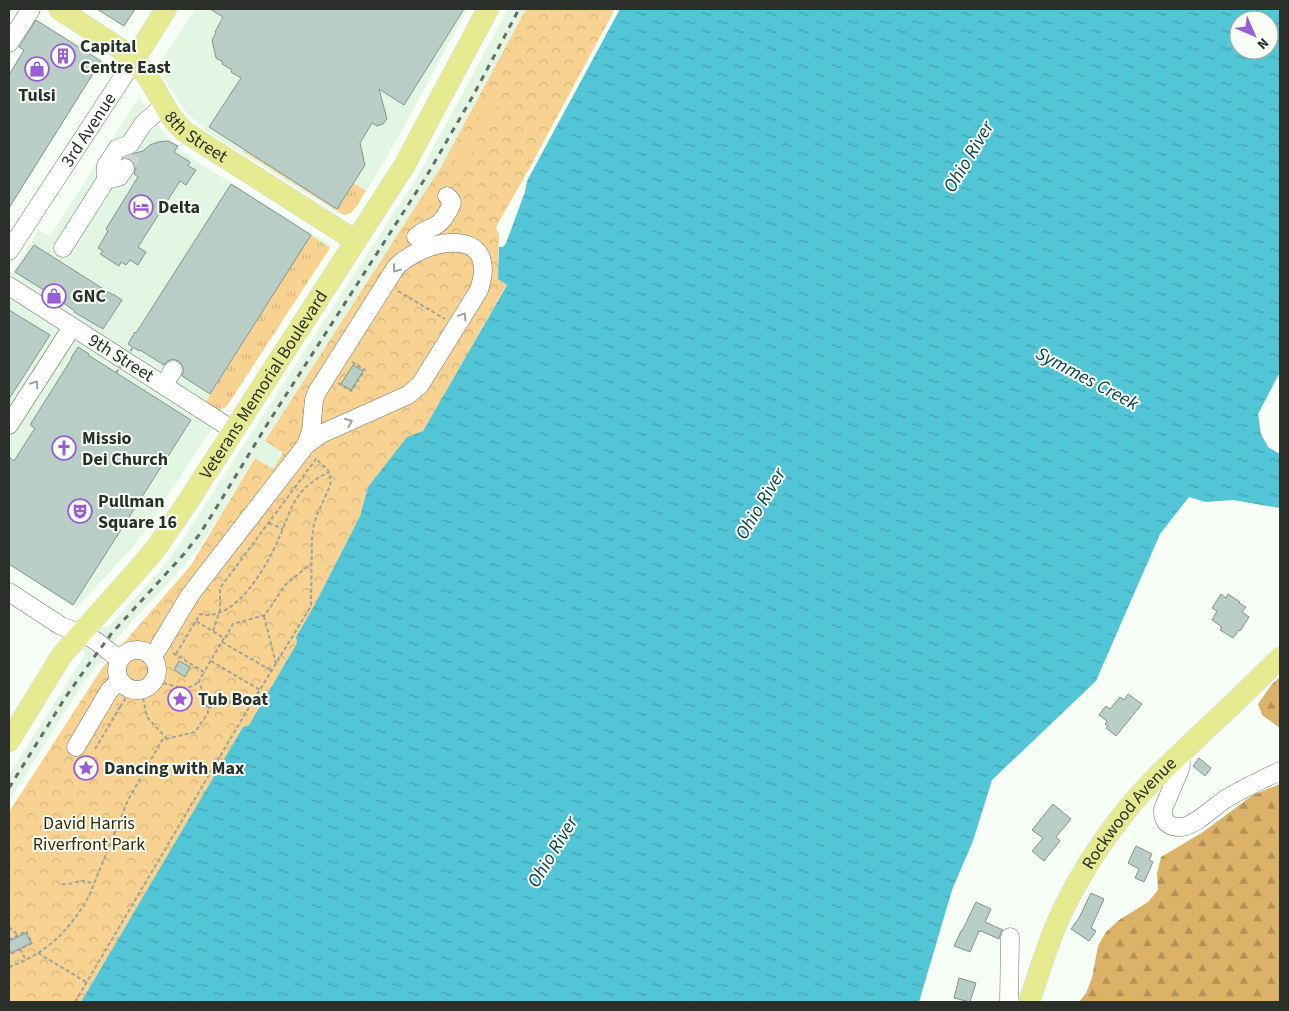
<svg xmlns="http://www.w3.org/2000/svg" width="1289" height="1011" font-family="'Source Sans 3',sans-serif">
<defs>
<pattern id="grass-tufts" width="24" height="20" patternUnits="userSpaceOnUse" patternTransform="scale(1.25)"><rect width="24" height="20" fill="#f7d291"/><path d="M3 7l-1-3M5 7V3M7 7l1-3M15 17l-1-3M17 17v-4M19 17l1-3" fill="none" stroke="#d4b57d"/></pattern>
<pattern id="forest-firs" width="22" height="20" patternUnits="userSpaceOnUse" patternTransform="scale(1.25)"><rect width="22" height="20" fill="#dcb268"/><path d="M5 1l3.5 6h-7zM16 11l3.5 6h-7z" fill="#b39156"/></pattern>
<pattern id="park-crowns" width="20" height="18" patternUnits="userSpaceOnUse" patternTransform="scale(1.25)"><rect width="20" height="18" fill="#f7d291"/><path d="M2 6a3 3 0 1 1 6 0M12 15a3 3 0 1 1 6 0" fill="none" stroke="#d4b57d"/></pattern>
<pattern id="water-ripples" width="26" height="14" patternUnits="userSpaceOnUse" patternTransform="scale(1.25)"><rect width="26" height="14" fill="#52c5d7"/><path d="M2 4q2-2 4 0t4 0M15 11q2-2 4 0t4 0" fill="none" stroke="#44a0af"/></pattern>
</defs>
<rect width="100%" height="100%" fill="#f6fef6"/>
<path fill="#e3f6e3" d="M195,9H467L404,127L375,177L351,214L341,215L209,133L189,115L182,107L157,68Z
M508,9H526L441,167L265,441L283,453L273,470L254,458L221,514L201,544L184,566L122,632L78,691L9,801V775L85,655L81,647L97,627H108L161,570L181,542L419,174Z
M139,97L158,126L167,136L188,156L331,245L149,525L132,548L76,608L9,565V277L39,230L50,236Z"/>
<path fill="url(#grass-tufts)" d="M244,150L337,209L354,183L366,191C360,200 355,214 344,215L243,151Z
M311,235L330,248L227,406L225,408H222L219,412L205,403Z"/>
<path fill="url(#forest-firs)" d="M1280,677V728L1262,715L1258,704L1272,684Z
M1280,784V1002H1079L1086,993L1092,978L1098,946L1106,932L1119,920L1148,902L1158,890L1157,873L1161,857L1203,832L1253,795Z"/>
<path fill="url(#park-crowns)" d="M526,9H615L528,171L496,227L499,235L498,279L507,284L423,431L368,487L360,516L314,606L296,637L297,643L249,725L243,727L81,1002H9V812L102,668L191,565L255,458L273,469L283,453L265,441L441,167Z"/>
<path fill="#f7d291" d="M493,92L502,97L469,156C470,162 464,172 459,175L437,215L429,221L426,216L436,199L440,189L439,188L442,184H443Z"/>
<path fill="url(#water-ripples)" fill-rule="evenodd" d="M620,9H1280V372L1258,414L1261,434L1268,447L1280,454V508L1233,500L1206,502L1189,497L1160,534L1096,681L992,780L973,841L952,890L919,1002H81L243,727L249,725L297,643L296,637L314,606L360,516L368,487L407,437L423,431L507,285L498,279L499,247H503L506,243L525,192L527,181ZM1239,20H1269V50H1239Z"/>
<path fill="#bacec8" stroke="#81948f" d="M97,9H135L124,26Z
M210,9H464L404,105L379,89L387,119L383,124L377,126L372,123L360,143L365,165L337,209L209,127L241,78L231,72L232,70L222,64L223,62L216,58L212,40L216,33L215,32L223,17Z
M36,20L101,61L9,208V75L24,50L19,47Z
M168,141L178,146L174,152L190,162L188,166L196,170L186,185L180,181L138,247L146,252L138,265L130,260L126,265L121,262L119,266L100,254L103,251L98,248L108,231L106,229L138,177L134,174L136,168L134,163L130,159L124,158L135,153L143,151L150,145L158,142Z
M231,184L311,235L210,394L182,376L184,370L182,365L179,361L173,359L167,361L164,365L140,350L139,351L128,344L135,332L136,333Z
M34,245L113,295V294L122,300L103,329L74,312L75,311L62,302H63L15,272Z
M9,310L50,335L9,399Z
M78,347L89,354L88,355L191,420L73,605L9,564V457L14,461L35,428L30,425L72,358H71Z
M353,365L363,371L351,390L341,384Z
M1221,594L1226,598L1228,594L1240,602L1239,603L1246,607L1242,612L1249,617L1240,631L1239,630L1233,638L1220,630L1222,627L1212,620L1217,611L1212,608Z
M179,661L190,667L185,677L174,670Z
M1128,694L1142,704L1116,736L1106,728L1108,726L1105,724L1107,721L1099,715L1106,706L1110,709L1120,697L1124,700Z
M1199,758L1211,768L1205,776L1193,766Z
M1053,804L1071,819L1056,837L1060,841L1044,861L1032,851L1043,838L1032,830Z
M1136,846L1152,854L1149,860L1153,862L1144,882L1135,878L1139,869L1128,863Z
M1091,893L1104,899L1091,928L1096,931L1089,941L1071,929L1079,918Z
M976,902L991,909L985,922L1003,930L1001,932L999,939L981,931L980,932L979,931L970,952L954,946L961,931H962Z
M26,933L31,943L11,953L9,948V941Z
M959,978L976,983L970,1002L954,998Z"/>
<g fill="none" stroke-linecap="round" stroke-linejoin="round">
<path stroke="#cdd5cd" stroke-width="18" stroke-dasharray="18 9" stroke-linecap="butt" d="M125,168L132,154"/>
<g stroke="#6c786c" stroke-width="19">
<g id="minor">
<path d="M9,43L31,9"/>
<path d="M106,180L119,177L125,168"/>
<path d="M416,237C423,230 431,229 438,224C445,219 449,210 452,203L451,200L447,196"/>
<path d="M63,248L106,180V166L117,149L130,144L143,124L164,105"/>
<path id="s1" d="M9,251L134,60"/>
<path d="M9,286L233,430"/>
<path d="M164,385L173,370"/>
<path d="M9,425L72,327"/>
<path d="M9,592L61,626L87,636L96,641L120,660"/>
<circle cx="137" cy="670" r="20"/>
<path d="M152,657L157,650L190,595L306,445L321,434L408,395L420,385L479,290C501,224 425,238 396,267L317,392L314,400L311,431L306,445"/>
<path d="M76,747L109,691L120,680"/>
<path d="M1179,755L1181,763L1180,769L1163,809C1162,822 1169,828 1182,827C1194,826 1214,807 1224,800C1242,789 1261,780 1280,771"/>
<path d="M1009,1002L1010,937"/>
</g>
</g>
<g stroke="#d9dad9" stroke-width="22">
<g id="major">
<path id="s2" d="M59,9L119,48L134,60L148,77L170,115L177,124L185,132L356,241"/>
<path d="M134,60L166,9"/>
<path id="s3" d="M9,741L62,655L70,646L148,558L157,547L187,503L404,166L488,9"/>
<path id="s4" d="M1029,1002C1038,976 1046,949 1057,923C1075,882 1100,843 1129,807C1150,781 1176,758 1201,734C1228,709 1254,684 1280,658"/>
</g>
</g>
<path stroke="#9da49d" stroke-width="2" stroke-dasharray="4 2.5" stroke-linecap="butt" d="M398,291L445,319
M338,383L351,391L365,370L352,362
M269,523L283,529
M264,616L276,664
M213,631L220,610V588L316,459
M225,638L233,624L265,615L286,584L312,563
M222,642L272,671
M173,653L204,672L224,638L196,621
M176,654L200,614C235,623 267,566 278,540C284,528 288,513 295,501C303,487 315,479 329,472
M211,661L260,690
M163,683C177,686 188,693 199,681
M124,695C147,706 169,688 164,663
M143,698L147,717L167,739
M120,707L127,696
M208,708L256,696
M95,749L120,707L117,704
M62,884C76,886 76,876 93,884
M9,927L18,935
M9,940L26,931L32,943L11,954L9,950
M20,949L26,960
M38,953L86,982
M9,967C46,954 70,930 89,896L128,800L162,740L195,732L208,713L207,705L199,681L204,672
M75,1002L239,724L311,606L312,538L314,524L317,515L330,486L331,480L328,470L315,458"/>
<use href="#minor" stroke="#fff" stroke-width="18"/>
<use href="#major" stroke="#e6eb92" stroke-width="21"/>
<path stroke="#676d67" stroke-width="3" stroke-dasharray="6 6" stroke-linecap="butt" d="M9,788L65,698L86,668L112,633L184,554L199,535L215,510L268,423L426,177L474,94L519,9"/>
<path stroke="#9da49d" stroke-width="2" stroke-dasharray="4 2.5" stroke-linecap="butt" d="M116,373L133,347"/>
</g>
<defs><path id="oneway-chevron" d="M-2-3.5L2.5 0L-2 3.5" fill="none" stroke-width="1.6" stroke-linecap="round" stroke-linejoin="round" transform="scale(1.25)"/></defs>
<g stroke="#9fa19f">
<use href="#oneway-chevron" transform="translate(396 269) rotate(127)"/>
<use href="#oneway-chevron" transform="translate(463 316) rotate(-59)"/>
<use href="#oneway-chevron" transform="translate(35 384) rotate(-57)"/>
<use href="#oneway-chevron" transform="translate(349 422) rotate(-24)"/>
</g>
<defs>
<g id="building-ring" transform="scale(1.25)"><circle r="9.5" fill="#f6fef6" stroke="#9a5dd4" stroke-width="1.5"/><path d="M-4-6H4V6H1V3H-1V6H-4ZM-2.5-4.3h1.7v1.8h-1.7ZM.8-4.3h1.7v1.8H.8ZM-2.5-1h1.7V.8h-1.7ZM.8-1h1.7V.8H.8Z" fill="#9a5dd4"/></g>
<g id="shop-ring" transform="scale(1.25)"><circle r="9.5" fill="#f6fef6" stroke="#9a5dd4" stroke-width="1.5"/><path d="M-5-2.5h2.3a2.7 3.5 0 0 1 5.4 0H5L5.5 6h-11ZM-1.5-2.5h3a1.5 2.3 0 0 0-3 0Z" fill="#9a5dd4"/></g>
<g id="hotel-ring" transform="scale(1.25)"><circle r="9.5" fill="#f6fef6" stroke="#9a5dd4" stroke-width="1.5"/><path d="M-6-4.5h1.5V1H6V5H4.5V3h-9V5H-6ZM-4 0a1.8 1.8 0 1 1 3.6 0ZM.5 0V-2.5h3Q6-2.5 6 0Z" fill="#9a5dd4"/></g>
<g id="church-ring" transform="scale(1.25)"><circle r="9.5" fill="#f6fef6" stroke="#9a5dd4" stroke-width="1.5"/><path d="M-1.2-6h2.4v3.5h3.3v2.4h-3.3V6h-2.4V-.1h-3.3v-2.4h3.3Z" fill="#9a5dd4"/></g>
<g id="theatre-ring" transform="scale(1.25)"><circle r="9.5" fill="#f6fef6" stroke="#9a5dd4" stroke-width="1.5"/><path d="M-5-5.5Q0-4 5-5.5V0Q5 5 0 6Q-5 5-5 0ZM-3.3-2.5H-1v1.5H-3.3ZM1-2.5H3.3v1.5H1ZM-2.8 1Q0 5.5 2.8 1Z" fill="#9a5dd4"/></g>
<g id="sight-ring" transform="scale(1.25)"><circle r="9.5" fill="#f6fef6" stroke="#9a5dd4" stroke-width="1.5"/><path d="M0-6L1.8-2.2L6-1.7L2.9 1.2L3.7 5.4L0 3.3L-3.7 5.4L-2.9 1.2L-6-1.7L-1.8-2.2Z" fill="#9a5dd4"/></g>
</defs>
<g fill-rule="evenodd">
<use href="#building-ring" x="63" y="56"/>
<use href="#shop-ring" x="37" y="69"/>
<use href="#hotel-ring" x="141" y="207"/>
<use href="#shop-ring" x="54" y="296"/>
<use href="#church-ring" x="64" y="448"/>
<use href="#theatre-ring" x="80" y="511"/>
<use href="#sight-ring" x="180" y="699"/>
<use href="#sight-ring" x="86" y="768"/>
</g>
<g text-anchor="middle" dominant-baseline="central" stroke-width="4" stroke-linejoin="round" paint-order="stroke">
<g font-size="18" font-weight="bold" fill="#2a2f2a" stroke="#f6fef6" text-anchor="start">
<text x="80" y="46">Capital<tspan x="80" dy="21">Centre East</tspan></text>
<text x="37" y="95" text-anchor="middle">Tulsi</text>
<text x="158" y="207">Delta</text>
<text x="72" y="296">GNC</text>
<text x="82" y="438">Missio<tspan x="82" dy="21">Dei Church</tspan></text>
<text x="98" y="501">Pullman<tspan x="98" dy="21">Square 16</tspan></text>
<text x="198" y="699">Tub Boat</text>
<text x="104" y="768">Dancing with Max</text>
</g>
<g font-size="18" fill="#2a2f2a" stroke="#f6fef6">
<text stroke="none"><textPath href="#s1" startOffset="145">3rd Avenue</textPath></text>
<text stroke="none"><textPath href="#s2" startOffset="191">8th Street</textPath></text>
<text transform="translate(121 358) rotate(32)">9th Street</text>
<text stroke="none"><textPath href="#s3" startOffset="439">Veterans Memorial Boulevard</textPath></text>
<text stroke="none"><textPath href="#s4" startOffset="216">Rockwood Avenue</textPath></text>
</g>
<g font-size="18" fill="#392805" stroke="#f6fef6">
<text x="89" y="823">David Harris<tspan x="89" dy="21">Riverfront Park</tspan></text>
</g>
<g font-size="19" font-style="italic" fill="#0b4048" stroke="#f6fef6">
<text transform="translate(969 157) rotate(-59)">Ohio River</text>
<text transform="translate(1087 379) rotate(28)">Symmes Creek</text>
<text transform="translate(761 504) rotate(-59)">Ohio River</text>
<text transform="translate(553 852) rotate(-59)">Ohio River</text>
</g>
</g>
<rect width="1289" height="1011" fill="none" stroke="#2a2f2a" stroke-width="20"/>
<g transform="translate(1254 35) rotate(135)"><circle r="24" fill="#f6fef6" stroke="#a4aba4"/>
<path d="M0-4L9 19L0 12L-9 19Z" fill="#9a5dd4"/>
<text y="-8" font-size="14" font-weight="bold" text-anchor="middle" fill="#2a2f2a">N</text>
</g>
</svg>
